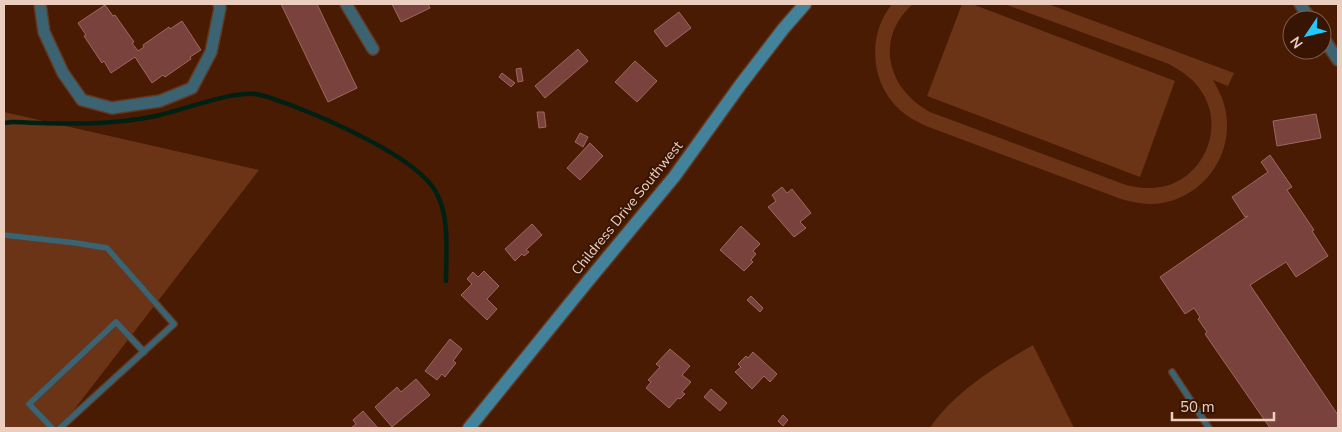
<svg xmlns="http://www.w3.org/2000/svg" width="1342" height="432" font-family="'Nunito Sans',sans-serif">
<rect width="100%" height="100%" fill="#481b02"/>
<path fill="#6b3417" d="M892,4H913C874,38 887,89 930,112L1126,185C1138,188 1149,189 1161,187C1205,179 1227,124 1199,88C1191,77 1181,71 1169,64L1004,4H1048L1234,73L1228,86L1213,80C1218,89 1223,98 1225,108C1235,150 1208,192 1167,202C1151,206 1136,203 1121,199L926,126C916,121 907,117 899,109C870,82 867,35 892,4Z
M962,4H972L1175,81L1140,177L927,96Z
M4,112L259,170L60,428H4Z
M1033,345L1074,428H930C953,393 997,366 1033,345Z"/>
<g fill="none" stroke-linecap="round" stroke-linejoin="round">
<path stroke="#002014" stroke-width="4.5" d="M4,123L12,122C61,124 108,126 156,116C184,110 227,92 255,94C266,95 278,101 288,104C325,118 417,157 436,192C450,217 446,252 446,281"/>
</g>
<path fill="#79423d" stroke="#a16660" d="M281,4H317L357,88L328,102Z
M392,4H428L430,8L401,22Z
M105,5L113,16L115,15L134,42L132,43L138,51L144,47L143,45L169,27L170,29L182,21L201,50L190,57L191,59L165,77L163,75L152,83L135,57L111,73L104,61L102,63L84,36L86,35L78,23Z
M679,12L691,28L666,47L654,31Z
M578,49L588,61L545,98L535,86Z
M635,61L657,81L637,102L615,82Z
M521,68L523,81L518,82L516,69Z
M502,73L515,83L511,87L499,77Z
M537,112H544L546,127L539,128Z
M1316,114L1321,138L1277,146L1273,121Z
M580,133L588,137L583,147L575,142Z
M590,143L603,156L580,180L567,168Z
M1270,155L1292,187L1287,190L1314,230L1312,231L1328,256L1296,277L1286,262L1250,285L1338,415V428H1270L1205,334L1207,332L1198,319L1200,317L1194,308L1185,314L1160,277L1248,216L1245,217L1232,197L1268,172L1261,162Z
M782,187L787,193L792,189L811,213L800,222L806,228L794,237L768,207L776,201L772,195Z
M532,224L542,235L526,250L529,252L524,256L522,254L515,261L505,249Z
M741,226L760,244L753,251L756,254L751,260L753,262L744,271L720,250Z
M484,271L499,286L487,299L497,309L487,320L461,295L472,284L467,279L473,272L478,277Z
M751,296L763,308L760,312L747,300Z
M450,339L462,349L453,361L456,363L445,377L442,374L437,380L425,371Z
M670,349L690,366L682,375L691,382L682,392L685,394L680,399L678,398L669,408L646,388L651,382L648,380L660,367L656,364Z
M753,352L777,374L770,382L764,376L752,389L735,372L741,367L738,364L746,356L748,358Z
M416,379L430,395L392,427L375,407L397,387L401,392Z
M711,389L727,403L720,411L704,397Z
M363,411L378,428H351L356,424L353,420Z
M783,415L788,420L783,426L778,421Z"/>
<g fill="none" stroke-linecap="round" stroke-linejoin="round">
<g stroke="#623820" stroke-width="8">
<path id="lane" d="M4,235L76,243L107,248L174,324L60,428
M1172,372L1209,428
M52,428L29,404L116,322L144,352"/>
</g>
<g stroke="#623820" stroke-width="14">
<path id="street" d="M40,4L44,32L63,73L82,100L112,108L160,101L192,88L211,52L220,8L219,4
M346,4L373,49
M1300,4L1311,20
M1322,36L1338,60"/>
</g>
<g stroke="#623820" stroke-width="15">
<path id="secondary" d="M469,428L588,281L674,177L741,84L784,28L805,4"/>
</g>
<use href="#lane" stroke="#3c6372" stroke-width="5.5"/>
<use href="#street" stroke="#3c6372" stroke-width="11"/>
<use href="#secondary" stroke="#42829b" stroke-width="12"/>
</g>
<g text-anchor="middle" dominant-baseline="central" stroke-width="4" stroke-linejoin="round" paint-order="stroke">
<g font-size="14" fill="#eccec0" stroke="#381503">
<text transform="translate(627 208) rotate(-51)">Childress Drive Southwest</text>
</g>
</g>
<rect width="1342" height="432" fill="none" stroke="#eccec0" stroke-width="10"/>
<g transform="translate(1307 35) rotate(235)"><circle r="24" fill="#381503" stroke="#805f4f"/>
<path d="M0-4L9 19L0 12L-9 19Z" fill="#21c9fd"/>
<text y="-8" font-size="14" font-weight="bold" text-anchor="middle" fill="#eccec0">N</text>
</g>
<path d="M1172 412v8h102v-8" fill="none" stroke="#eccec0" stroke-width="2.5"/>
<text x="1180" y="412" font-size="15" fill="#eccec0" stroke="#381503" stroke-width="4" paint-order="stroke">50 m</text>
</svg>
